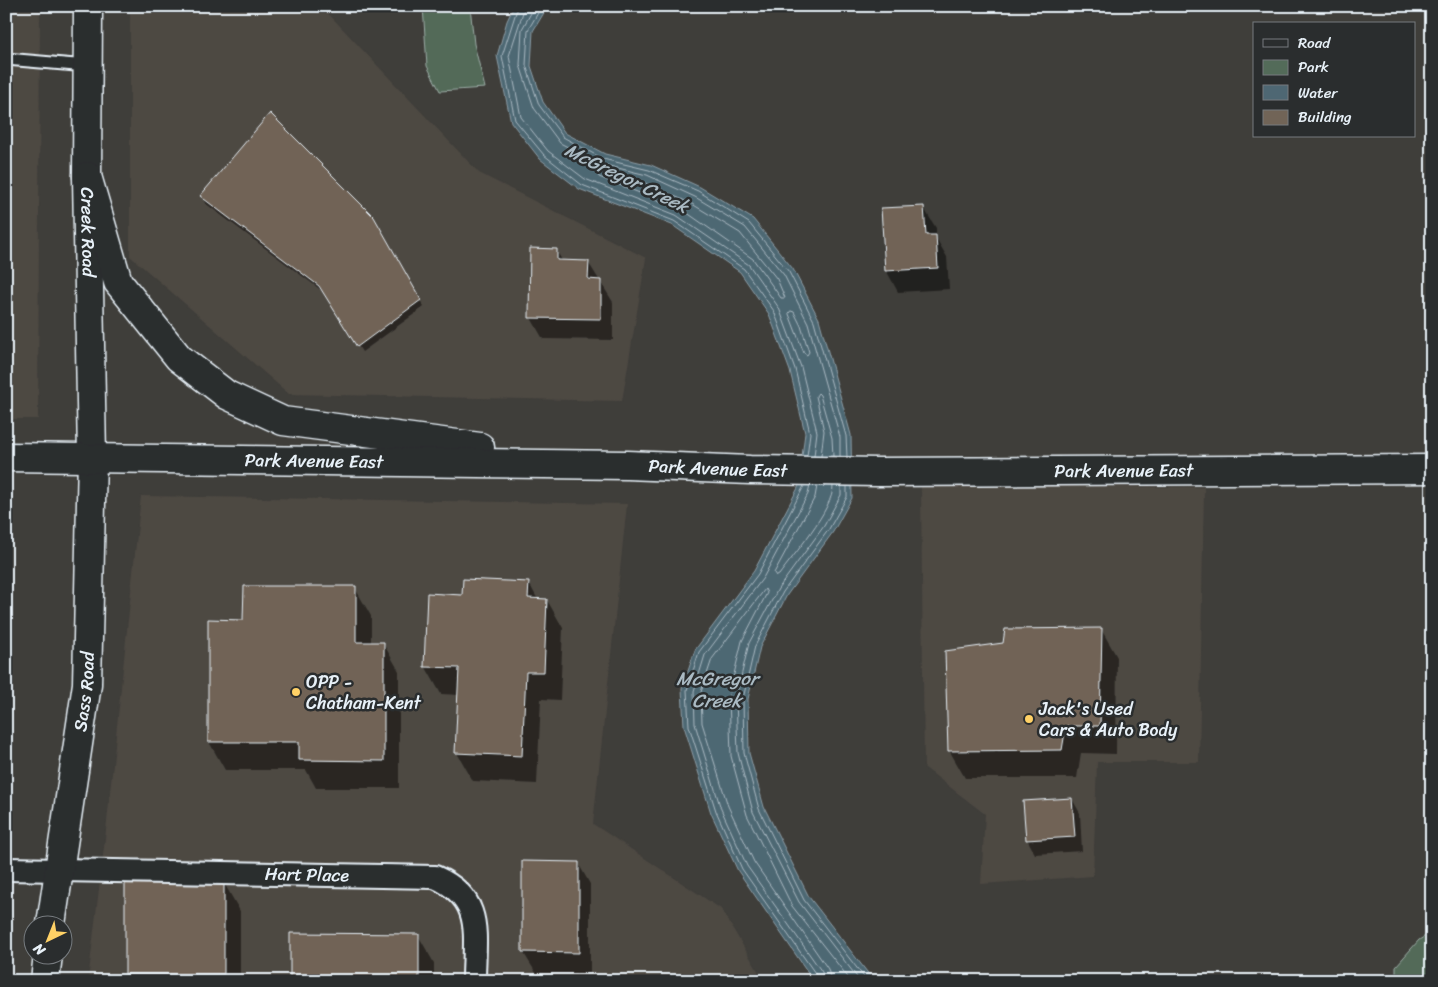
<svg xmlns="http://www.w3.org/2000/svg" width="1438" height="987" font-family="Sriracha,sans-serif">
<rect width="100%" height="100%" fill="#3f3e3a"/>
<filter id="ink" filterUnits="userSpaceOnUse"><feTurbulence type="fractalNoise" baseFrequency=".02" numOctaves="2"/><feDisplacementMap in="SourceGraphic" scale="10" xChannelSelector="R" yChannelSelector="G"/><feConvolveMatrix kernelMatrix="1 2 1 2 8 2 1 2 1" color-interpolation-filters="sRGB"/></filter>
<g filter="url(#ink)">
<path fill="#4e4943" d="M6,6H40L38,419H6Z
M130,6H321L479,173L646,258L622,401L289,394L130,256Z
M921,485L1204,487L1199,762H1097L1093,876L981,884L985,814L924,767Z
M141,496L627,504L593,824L721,909L764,981H88L107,822Z"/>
<path fill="#536b59" stroke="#9eaea8" d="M423,6H470L474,44L485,88L440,91L427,66Z
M1432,932V981H1396V966L1419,940Z"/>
<path fill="#4e6773" stroke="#8c9ea8" d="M514,6H548L533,31L531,66L543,102L565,133L605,154L651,165L700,187L753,219L793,269L819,319L851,435L852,498L833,532L787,595L760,647L748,699L749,753L764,807L809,897L874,981H814L738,871L711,813L684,726L682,689L695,650L754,571L798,488L805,433L790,371L769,314L740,272L672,225L579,189L540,159L511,122L497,56L507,21Z"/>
<path fill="#0007" d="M201,196L373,218L424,307L362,352L325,293L205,203Z
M923,207L936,228V238L947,257L949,289L898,292L886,270Z
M531,249L556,250L563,262H588L613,302V340L543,339L531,318Z
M529,583L538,600H547L563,628L560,700L541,699L537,784L473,781L457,753L459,695L441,694L425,666L463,596Z
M355,588L371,616V643H383L399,671V788H316L306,770H225L209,742L245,621Z
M1101,629L1117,657L1116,754L1081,753L1077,778H965L949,750Z
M1072,799L1080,813L1082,851L1035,854L1027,839Z
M578,863L590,884V974L536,973L523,952Z
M224,883L240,911V981H130L126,973Z
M418,935L434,963V981H294L292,977Z"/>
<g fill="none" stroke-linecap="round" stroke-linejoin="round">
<path stroke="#aabac3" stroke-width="1" d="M518,6L502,56L515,120L544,155L582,185L674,221L744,269L774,311L795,369L810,433L807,456
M525,6L509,56L521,117L548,151L585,179L676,215L749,265L779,308L801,367L817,432L814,456
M535,6L522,29L520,65L534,108L560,143L601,164L647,175L695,197L745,227L784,275L808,323L840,437V456
M542,6L528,30L526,65L539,105L563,137L603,159L649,170L698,191L749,223L789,272L814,321L846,436L847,457
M601,172L645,183L692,204L740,233L777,279L785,298H781L753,259L683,210L599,177L598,174Z
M791,311L794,312L801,326L809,352L807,355L804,353L789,314Z
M821,456L824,431L816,396L818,393L820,395L832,438L833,456
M804,486L758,574L699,652L687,690L689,726L716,811L742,869L817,976L818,981
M810,486L808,494L763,578L705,655L694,691L695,724L721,809L747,866L822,972L824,981
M817,486L815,497L774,573L776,576L779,575C792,557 834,508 833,486
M841,486V495L824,526L778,589L749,643L736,698L738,753L753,812L799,902L860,981
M847,487V497L829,529L783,592L755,646L743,699L744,753L759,809L804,900L867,981
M831,981L828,969L754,862L728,806L702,723L701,692L712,659L765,589L767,593L742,641L729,695L731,756L747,815L792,906L851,981"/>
</g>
<path fill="#716457" stroke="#e8f1f8" d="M270,113L374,217L421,300L357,347L319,286L200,196Z
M924,206L926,235H936L938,268L885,271L881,208Z
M530,248L557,249V260L589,261L588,279L601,280V319L529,318Z
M463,579L529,582L528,598L547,599L544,672H526L522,756L455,753L459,668L424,667L427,593L462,595Z
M244,586H356V642H384V761L299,760V742H208V619L243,620Z
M1102,628L1100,726H1066L1062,750L948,751L945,651L1003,643L1005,629Z
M1072,798L1075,837L1026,840L1023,801Z
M522,861L579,862V953L522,952Z
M125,882H224V974H125Z
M290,933L419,934V981H319V977H290Z"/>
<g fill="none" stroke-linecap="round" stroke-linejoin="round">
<g stroke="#e8f1f8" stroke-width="15">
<path id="service" d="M6,59L87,66"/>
</g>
<g stroke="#e8f1f8" stroke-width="26">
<g id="minor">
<path id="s1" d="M6,869L435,877C485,899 474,935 474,981"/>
</g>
</g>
<g stroke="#e8f1f8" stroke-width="31">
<g id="tertiary">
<path id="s2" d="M51,924L87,684L92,457"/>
<path d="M45,981L48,954"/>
</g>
</g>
<g stroke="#e8f1f8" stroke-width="31">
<g id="secondary">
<path id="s3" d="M88,6L87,176L92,457"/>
<path d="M87,176L118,282L179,358L227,395L283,421L480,447"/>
<path id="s4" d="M6,457L627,465L750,470L878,472L1432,469"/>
</g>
</g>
<use href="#service" stroke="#2a2d2e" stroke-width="11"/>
<use href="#minor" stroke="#2a2d2e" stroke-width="22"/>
<use href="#tertiary" stroke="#2a2d2e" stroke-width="28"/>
<use href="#secondary" stroke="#2a2d2e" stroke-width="28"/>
</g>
</g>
<g fill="#ffd166" stroke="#2a2d2e" stroke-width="2">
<circle cx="296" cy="692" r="5"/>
<circle cx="1029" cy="719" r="5"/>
</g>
<g text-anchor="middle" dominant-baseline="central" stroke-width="5" stroke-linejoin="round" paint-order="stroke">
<g font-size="18" fill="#e8f1f8" stroke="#2a2d2e">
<text stroke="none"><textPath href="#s3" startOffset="226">Creek Road</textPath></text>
<text stroke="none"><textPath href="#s4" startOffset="308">Park Avenue East</textPath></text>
<text stroke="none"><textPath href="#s4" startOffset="712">Park Avenue East</textPath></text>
<text stroke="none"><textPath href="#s4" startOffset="1118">Park Avenue East</textPath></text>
<text stroke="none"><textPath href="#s2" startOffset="235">Sass Road</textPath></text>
<text stroke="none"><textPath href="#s1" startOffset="301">Hart Place</textPath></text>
</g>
<g font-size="18" fill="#e8f1f8" stroke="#2a2d2e" text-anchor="start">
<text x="306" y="682">OPP -<tspan x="306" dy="21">Chatham-Kent</tspan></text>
<text x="1039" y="709">Jack's Used<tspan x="1039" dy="21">Cars &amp; Auto Body</tspan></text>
</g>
<g font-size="19" font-style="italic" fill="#aabac3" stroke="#2a2d2e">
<text transform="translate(627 178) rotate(26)">McGregor Creek</text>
<text x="717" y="678">McGregor<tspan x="717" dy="22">Creek</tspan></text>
</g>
</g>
<rect width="1438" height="987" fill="none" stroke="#2a2d2e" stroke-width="25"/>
<rect x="12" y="12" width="1413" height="962" fill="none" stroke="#e8f1f8" stroke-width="2" filter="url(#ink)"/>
<rect x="1253" y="22" width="162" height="115" fill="#2a2d2e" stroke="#767b7f"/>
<rect x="1263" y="39" width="25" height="8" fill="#2a2d2e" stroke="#767b7f"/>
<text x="1298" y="48" font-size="15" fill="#e8f1f8">Road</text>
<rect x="1263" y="60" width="25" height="15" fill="#536b59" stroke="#767b7f"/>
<text x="1298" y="72" font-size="15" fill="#e8f1f8">Park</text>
<rect x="1263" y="85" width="25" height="15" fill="#4e6773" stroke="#767b7f"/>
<text x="1298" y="98" font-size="15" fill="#e8f1f8">Water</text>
<rect x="1263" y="110" width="25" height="15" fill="#716457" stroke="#767b7f"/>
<text x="1298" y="122" font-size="15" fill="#e8f1f8">Building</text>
<g transform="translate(48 940) rotate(223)"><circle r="24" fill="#2a2d2e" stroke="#767b7f"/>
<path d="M0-4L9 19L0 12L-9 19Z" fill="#ffd166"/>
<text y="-8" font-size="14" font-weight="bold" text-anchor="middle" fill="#e8f1f8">N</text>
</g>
</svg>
